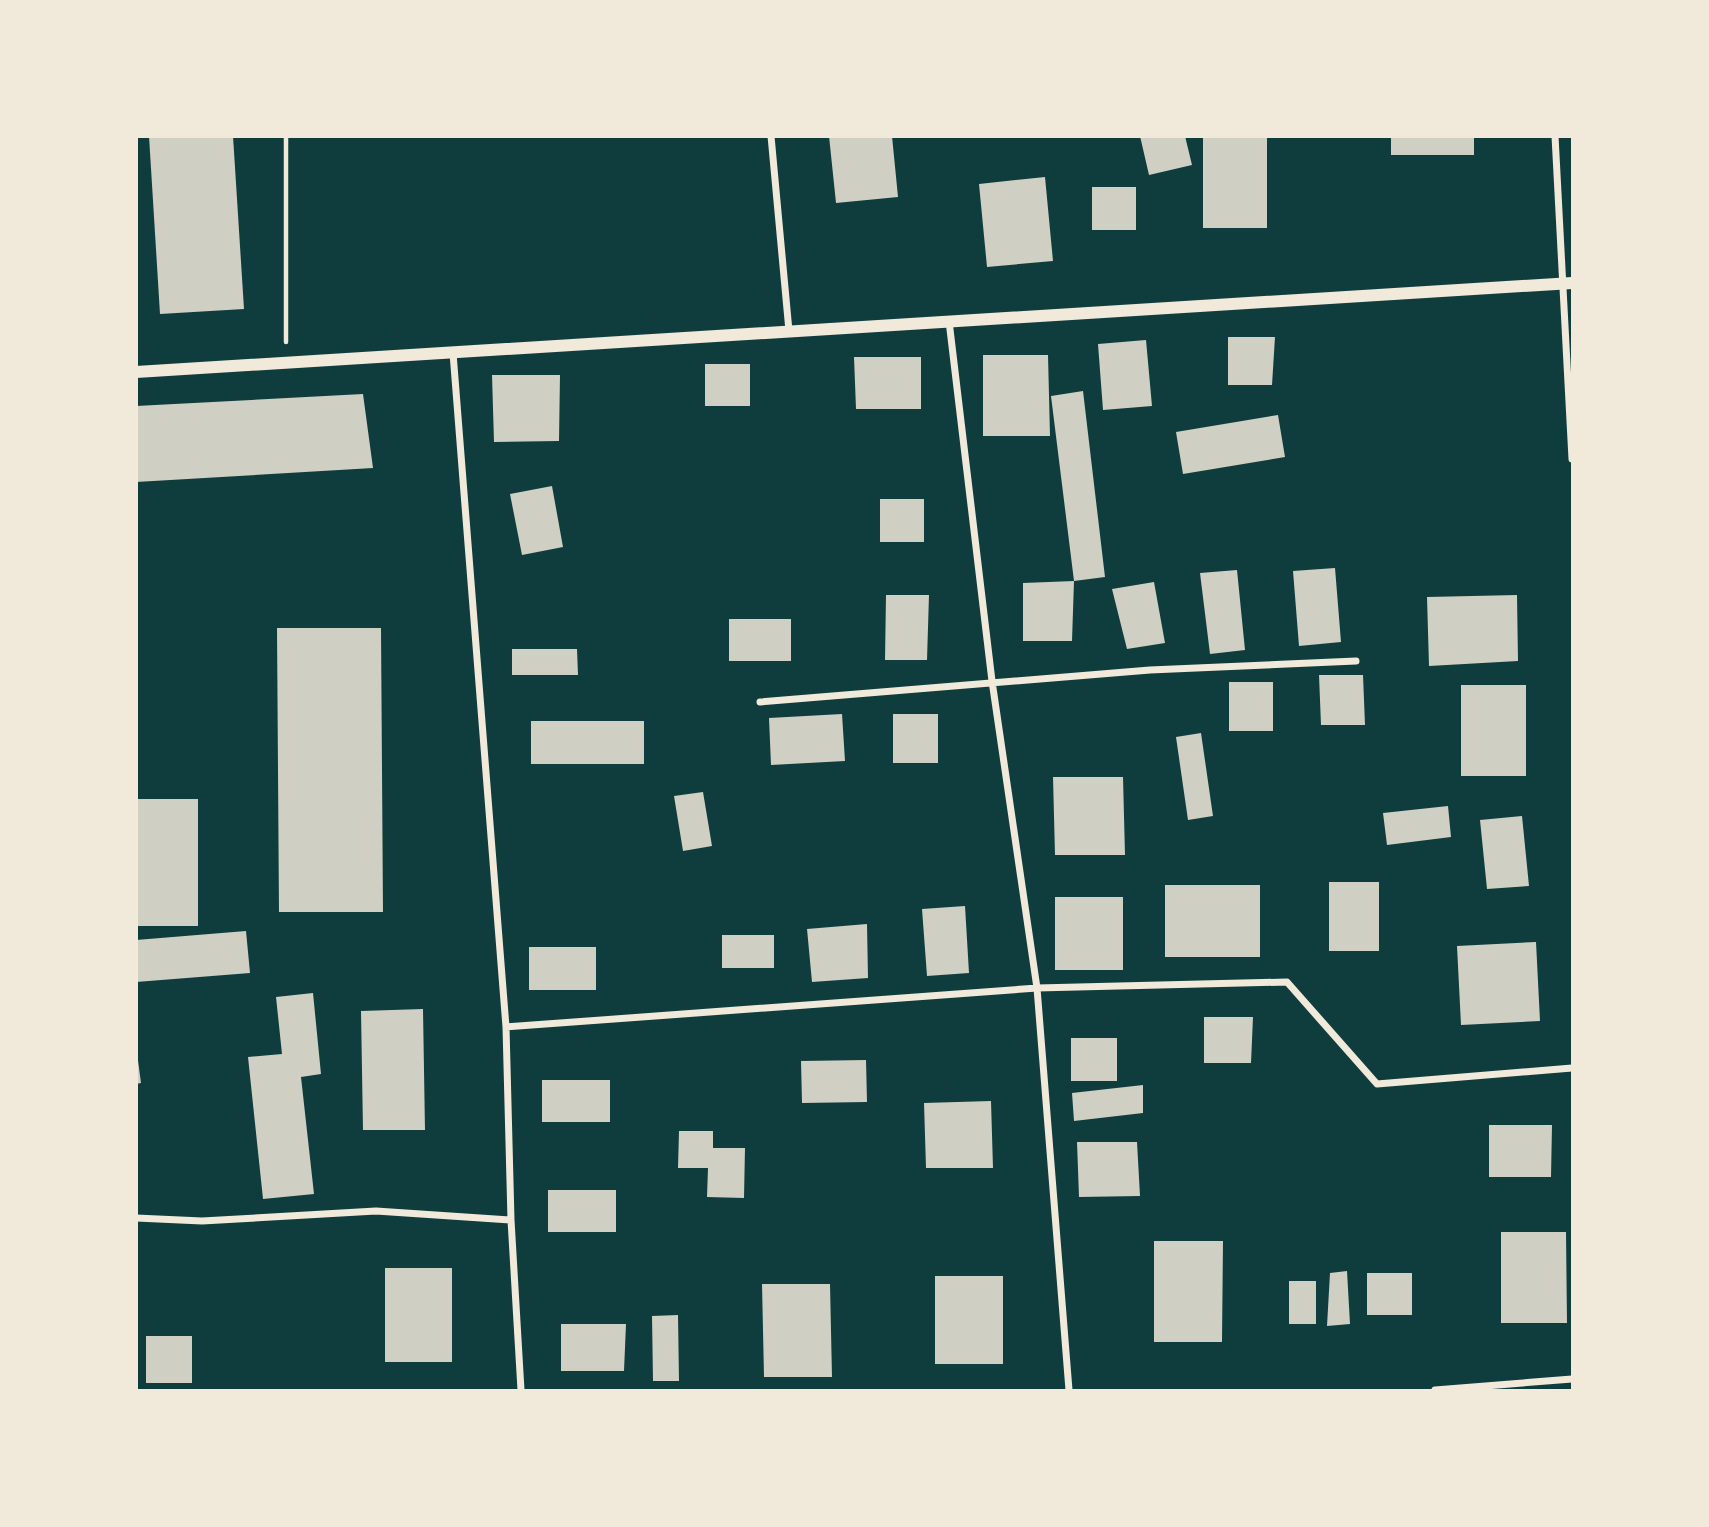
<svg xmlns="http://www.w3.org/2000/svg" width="1709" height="1527" font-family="Rubik,sans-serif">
<rect width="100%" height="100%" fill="#0f3d3e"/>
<path fill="#cfcfc3" d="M149,136H233L244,309L160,314Z
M829,136H892L898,197L836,203Z
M1140,136H1185L1192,165L1149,175Z
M1391,136H1474V155H1391Z
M1203,137H1267V228H1203Z
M1045,177L1053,261L987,267L979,184Z
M1092,187H1136V230H1092Z
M1228,337H1275L1272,385H1228Z
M1146,340L1152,406L1103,410L1098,344Z
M983,355H1048L1050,436H983Z
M854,357H921V409H856Z
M705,364H750V406H705Z
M492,375H560L559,441L494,442Z
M1083,391L1105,577L1074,581L1051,396Z
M363,394L373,468L136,482V406Z
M1278,415L1285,457L1183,474L1176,432Z
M552,486L563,547L522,555L510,494Z
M880,499H924V542H880Z
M1335,568L1341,642L1299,646L1293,571Z
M1237,570L1245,650L1210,654L1200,573Z
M1074,581L1072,641H1023V583Z
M1154,582L1165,643L1127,649L1112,589Z
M886,595H929L927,660H885Z
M1517,595L1518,661L1429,666L1427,597Z
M729,619H791V661H729Z
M277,628H381L383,912H279Z
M512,649H577L578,675H512Z
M1319,675H1363L1365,725H1321Z
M1229,682H1273V731H1229Z
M1461,685H1526V776H1461Z
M842,714L845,761L771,765L769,718Z
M893,714H938V763H893Z
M531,721H644V764H531Z
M1201,733L1213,816L1188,820L1176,737Z
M1053,777H1123L1125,855H1055Z
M703,792L712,846L683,851L674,796Z
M136,799H198V926H136Z
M1448,806L1451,837L1387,845L1383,813Z
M1522,816L1529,886L1487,889L1480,820Z
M1329,882H1379V951H1329Z
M1165,885H1260V957H1165Z
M1055,897H1123V970H1055Z
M965,906L969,973L927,976L922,909Z
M867,924L868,978L812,982L807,929Z
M246,931L250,973L136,982V940Z
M722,935H774V968H722Z
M1536,942L1540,1021L1461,1025L1457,946Z
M529,947H596V990H529Z
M313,993L321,1074L301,1077L314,1194L263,1199L248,1057L282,1054L276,997Z
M423,1009L425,1130H363L361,1011Z
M1204,1017H1253L1251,1063H1204Z
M1071,1038H1117V1081H1071Z
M136,1045L141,1083L136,1084Z
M866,1060L867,1102L802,1103L801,1061Z
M542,1080H610V1122H542Z
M1143,1085V1113L1074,1121L1072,1093Z
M991,1101L993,1168H926L924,1103Z
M1489,1125H1552L1551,1177H1489Z
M679,1131H713V1148H745L744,1198L707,1197L708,1168H678Z
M1077,1142H1137L1140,1196L1079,1197Z
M548,1190H616V1232H548Z
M1501,1232H1566L1567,1323H1501Z
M1154,1241H1223L1222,1342H1154Z
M385,1268H452V1362H385Z
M1347,1271L1350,1324L1327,1326L1330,1273Z
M1367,1273H1412V1315H1367Z
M935,1276H1003V1364H935Z
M1289,1281H1316V1324H1289Z
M762,1284H830L832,1377H764Z
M678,1315L679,1381H653L652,1316Z
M561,1324H626L624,1371H561Z
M146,1336H192V1383H146Z"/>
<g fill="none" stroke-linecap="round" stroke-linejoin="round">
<path stroke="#f1e9da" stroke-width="4.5" d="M286,342V136"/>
<path stroke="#f1e9da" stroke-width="7" d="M771,136L789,331
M1555,136L1572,459
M949,321L992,681L1037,988L1069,1390
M453,353L506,1027L511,1220L521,1390
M760,702L1150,670L1356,661
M506,1027L1037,988L1287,982L1377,1084L1572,1068
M136,1218L202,1221L376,1211L511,1220
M1435,1390L1572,1379"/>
<path stroke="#f1e9da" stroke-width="12" d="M136,372L1572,283"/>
</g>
<rect width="1709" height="1527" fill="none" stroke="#f1e9da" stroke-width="276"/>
</svg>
